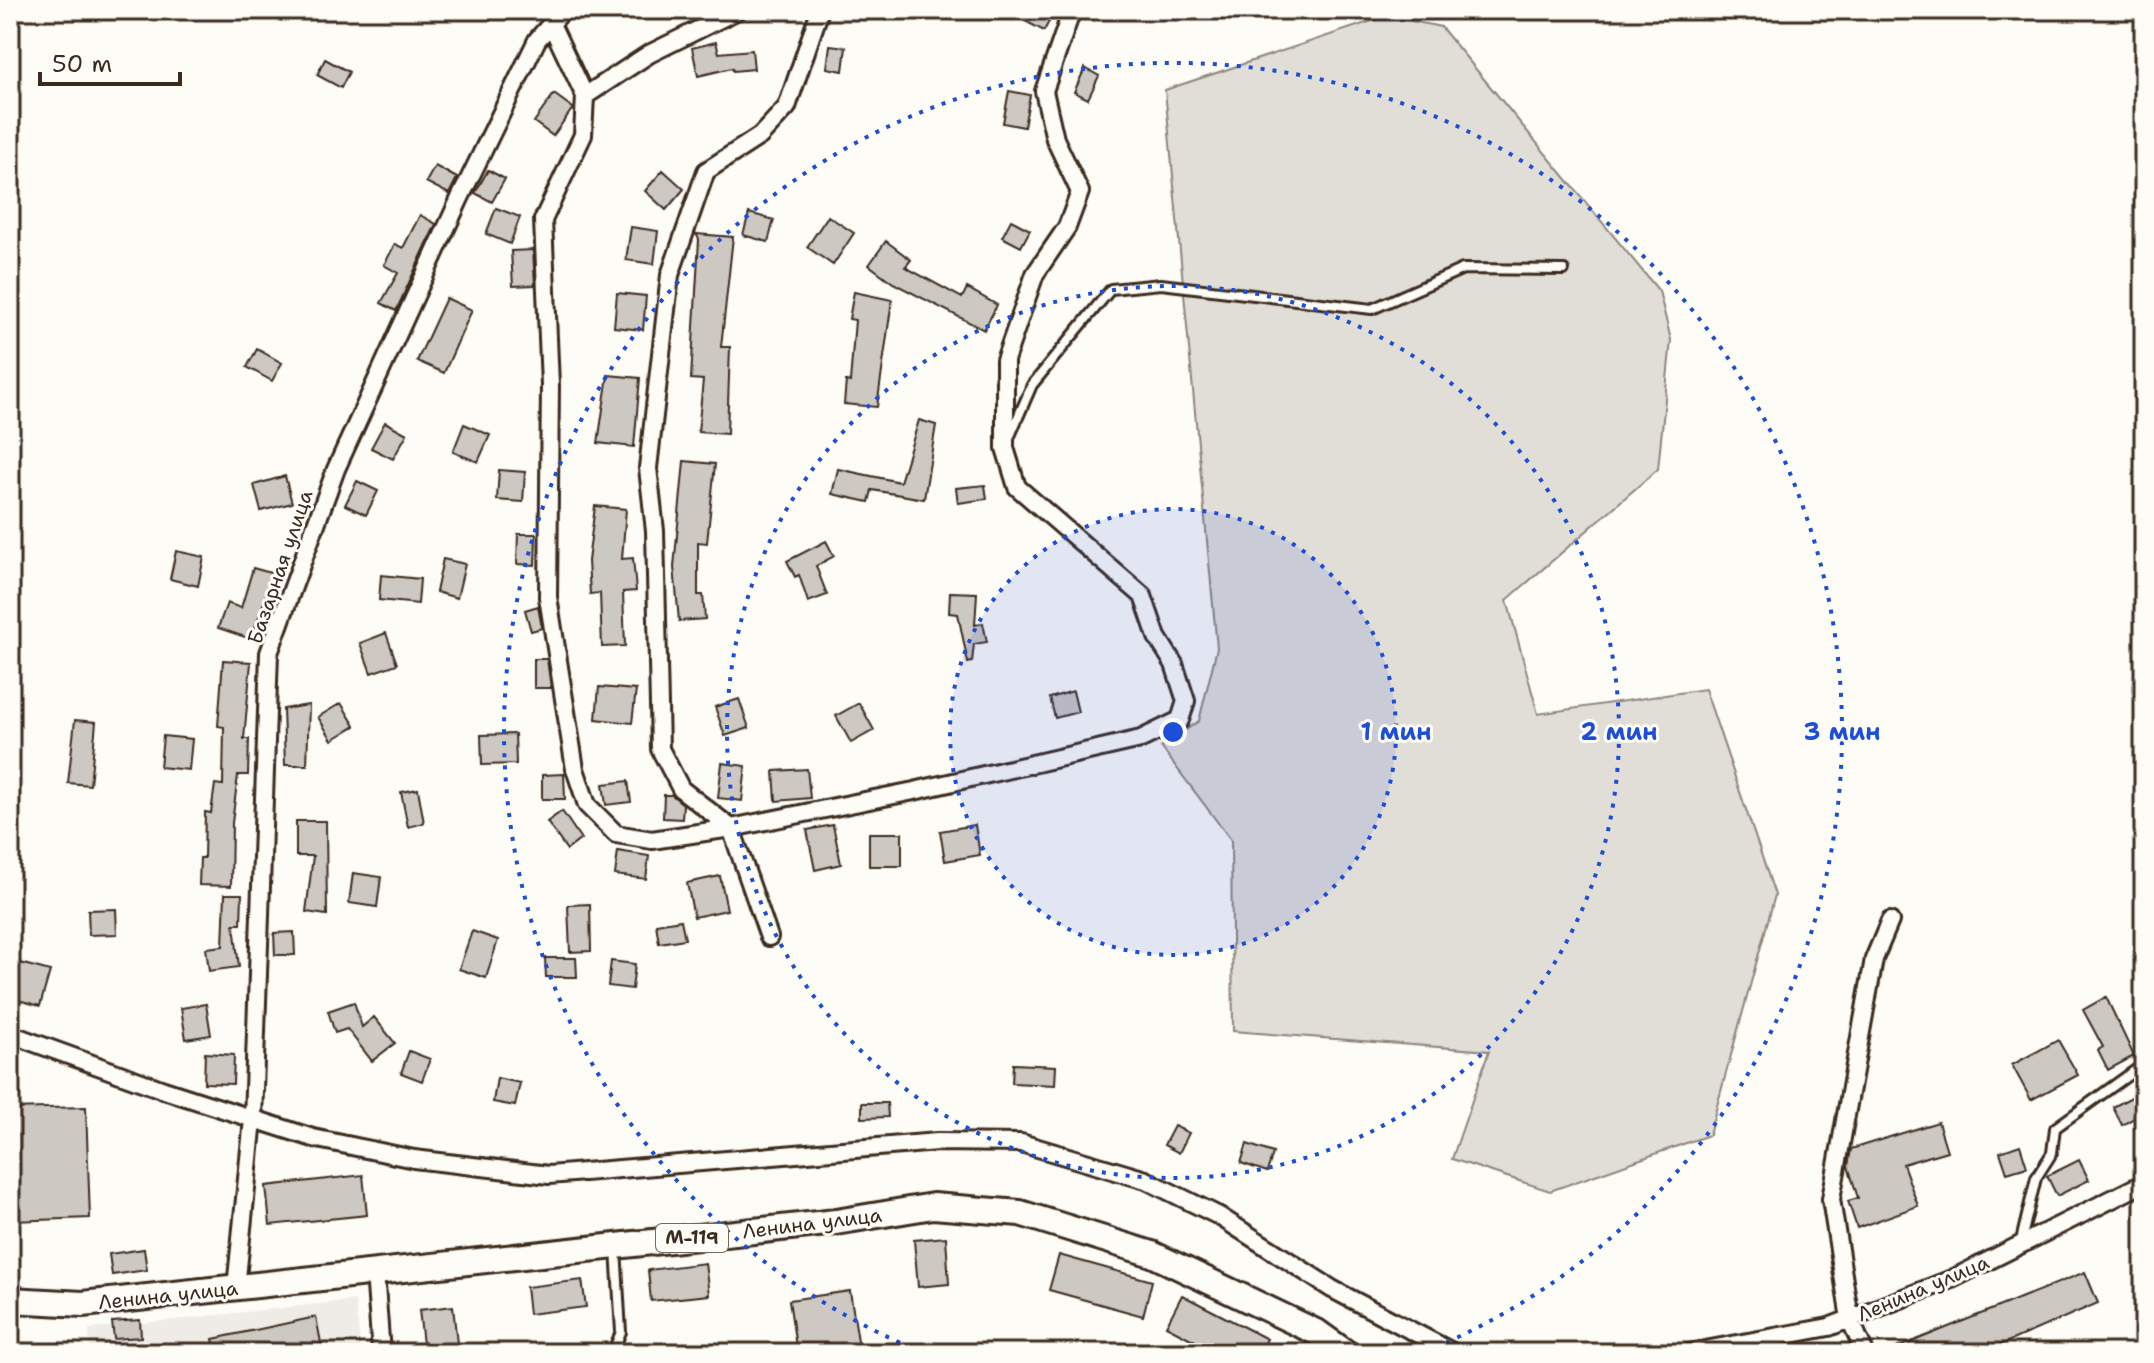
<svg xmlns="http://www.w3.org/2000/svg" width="2154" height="1363" font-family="'Shantell Sans',sans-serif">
<rect width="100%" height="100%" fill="#fdfcf7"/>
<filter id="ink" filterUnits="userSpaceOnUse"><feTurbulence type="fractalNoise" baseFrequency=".0125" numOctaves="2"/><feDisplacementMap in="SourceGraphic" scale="16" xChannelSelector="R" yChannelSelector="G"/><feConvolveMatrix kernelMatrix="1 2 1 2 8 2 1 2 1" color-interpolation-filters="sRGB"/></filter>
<g filter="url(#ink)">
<path fill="#efece7" d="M355,1300L361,1353H90L89,1329Z"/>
<path fill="#e1ded7" stroke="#8e847a" stroke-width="2" d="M1387,16L1441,27L1659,291L1671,340L1658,469L1507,600L1538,714L1705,689L1775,895L1709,1135L1550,1191L1452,1159L1489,1051L1233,1031L1231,840L1161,747L1199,721L1217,648L1165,90Z"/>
<path fill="#cdc8c2" stroke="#3b2a1e" stroke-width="2" d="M1028,10H1055L1044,31L1023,20Z
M716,42L719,53L752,50L754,69L733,71L732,68L698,76L692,48Z
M830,45L846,47L843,71L827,68Z
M325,59L349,72L341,88L317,75Z
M1085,68L1099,76L1088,99L1074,92Z
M1009,91L1030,95L1024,127L1003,123Z
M554,94L573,108L553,136L534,122Z
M435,166L457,178L449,194L426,182Z
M488,170L505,179L492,202L475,193Z
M663,170L684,189L666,210L645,191Z
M496,208L520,217L510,244L486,234Z
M749,213L774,220L768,242L743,235Z
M420,215L436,224L396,311L381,303L398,273L384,265L395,244L403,248Z
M828,216L854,233L833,265L807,247Z
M1011,220L1030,230L1021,247L1002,237Z
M631,227L658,231L654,264L626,260Z
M696,234L733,237L721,347H730L727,434L698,432L703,380L691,379L699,239Z
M886,241L911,260L905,267L962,298L967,288L997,305L984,330L893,283L869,265Z
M533,250L535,285L513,286L511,251Z
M854,292L892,300L877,407L844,404L846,381L850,382L855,320L849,319Z
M617,293L646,296L643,330L614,327Z
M446,298L472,310L444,373L417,361Z
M257,349L282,363L272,381L247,367Z
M608,375L640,378L634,447L598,443Z
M919,420L936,425L924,499L872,490L869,502L832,494L838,469L900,482Z
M385,422L407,434L393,459L371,448Z
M464,424L490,435L478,462L453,452Z
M684,461L715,464L707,543L698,542V595H703L705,619L679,621L674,567Z
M499,470L525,472L523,502L497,500Z
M285,476L292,503L261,511L254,485Z
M357,481L378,491L366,515L345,505Z
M985,485L987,499L958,503L956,488Z
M595,506L626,509L622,559L633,558L636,591L623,592L625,646L602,647L600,593L590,594L588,561Z
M518,534H536L535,565L517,564Z
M826,541L834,556L816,566L827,595L808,602L799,575L795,577L787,561Z
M176,551L204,557L198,586L170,579Z
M443,559L465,564L457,598L436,592Z
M253,568L274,574L251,639L218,628L227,603L241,608Z
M381,575L420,579L418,604L379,600Z
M950,592L977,593L975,625L983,623L987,642L974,644L972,662L968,663L958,614L949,613Z
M538,606L542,628L531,631L525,610Z
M386,633L397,664L371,673L360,643Z
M534,659H547L551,688H534Z
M223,660L251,662L244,739H249L248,775H238L232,823L231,886L199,885L200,858H204L205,812L211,813L215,784L223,785L224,727L218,726Z
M599,687L636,690L632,723L596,719Z
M1073,691L1078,712L1055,718L1050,698Z
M739,699L749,728L725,736L715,707Z
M341,703L355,726L332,740L318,717Z
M859,703L874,730L851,743L836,716Z
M309,705L307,765H285L283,709Z
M75,720L96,722L90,785L68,783Z
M515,734L516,764L482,765L481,735Z
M163,736L192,739L189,770L160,767Z
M722,763L746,766L742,801L718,798Z
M807,769L810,798L776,801L774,771Z
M564,774L565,799H542V775Z
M628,781L631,802L606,805L603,784Z
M418,789L424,823L408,827L401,792Z
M664,795H672L683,804L682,819L663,818Z
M562,811L581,839L567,850L547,822Z
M296,821H326L327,915L306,912L313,856H296Z
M833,825L841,864L815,870L807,830Z
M975,825L980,855L945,861L940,831Z
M869,833H902V866H869Z
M618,851L649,856L646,879L615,875Z
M353,873L381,877L377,907L349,903Z
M720,876L727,910L694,917L687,883Z
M225,894H242L241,924H234L239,967L209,971L206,948L223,946Z
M590,904L591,951L570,952L568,905Z
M116,909L117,934L89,935L88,910Z
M681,920L685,939L659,943L656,924Z
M472,931L498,940L486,978L459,969Z
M294,932L295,955H275L274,933Z
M545,958H576L577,977H546Z
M611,961L635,964L632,989L608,986Z
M20,963L50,971L40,1006L11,998Z
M2106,997L2134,1056L2108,1070L2098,1050L2103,1047L2083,1010Z
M354,1002L362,1027L374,1017L395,1043L372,1061L347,1029L335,1033L328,1011Z
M206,1004L211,1035L186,1039L181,1008Z
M2058,1040L2078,1075L2031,1100L2012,1065Z
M409,1051L430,1059L422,1081L401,1073Z
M205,1053L234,1055L233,1084L204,1083Z
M1013,1064L1056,1066L1055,1085L1012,1083Z
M497,1078L520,1083L515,1106L493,1102Z
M2135,1095L2144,1112L2122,1125L2113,1107Z
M862,1103H887L888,1117L862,1118Z
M86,1107L90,1218L12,1221L10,1109Z
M1938,1122L1947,1151L1903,1164L1918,1206L1857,1228L1848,1201L1858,1198L1848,1166L1851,1149Z
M1174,1126L1189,1133L1179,1153L1164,1145Z
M1247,1144L1273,1153L1267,1172L1241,1163Z
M2020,1145L2027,1167L2007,1173L2000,1152Z
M2079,1160L2089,1180L2057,1196L2047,1176Z
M363,1175L367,1215L270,1225L266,1186Z
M946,1237L949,1284L918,1287L914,1240Z
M144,1249L147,1270L112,1275L109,1254Z
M1059,1255L1152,1281L1143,1316L1049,1290Z
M705,1263L709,1295L651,1301L648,1270Z
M2085,1272L2098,1303L1982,1353H1884Z
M582,1280L586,1307L529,1314L526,1287Z
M850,1291L860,1353H797L789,1300Z
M1182,1295L1267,1339L1259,1353H1218L1166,1326Z
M453,1306L458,1353H424L419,1310Z
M316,1317L323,1353H216L213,1339Z
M140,1320L141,1337L114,1339L112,1322Z"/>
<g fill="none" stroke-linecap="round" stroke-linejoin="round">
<g stroke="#3b2a1e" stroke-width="14">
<path id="service" d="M1010,436L1032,385L1111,289L1161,284L1372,309L1463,269L1564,270
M2020,1245L2036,1178L2052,1153L2055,1128L2144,1064
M612,1353L621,1332L616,1248"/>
</g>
<g stroke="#3b2a1e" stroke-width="22">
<path id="minor" d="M551,24L585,96L583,135L543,220L550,385L548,597L575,769L587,805L616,834L652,840L731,828L914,791L1141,739L1180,720L1186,701L1174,664L1157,637L1143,596L1017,487L1005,448V360L1035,274L1067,227L1080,192L1055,139L1044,91L1072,10
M585,96L649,54L738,10
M769,937L731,828L681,789L660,749L655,531L648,468L670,275L706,171L760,136L787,107L820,10
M10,1034L164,1090L313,1138L414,1159L549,1175L937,1142L1021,1143L1146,1180L1219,1216L1332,1289L1454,1353
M375,1272L381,1353
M236,1288L253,1119L269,653L336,469L460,198L537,40L563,10
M1689,1353L1829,1327L1952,1279L2144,1183
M1865,1353L1850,1319L1831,1199L1874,959L1890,921"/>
</g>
<g stroke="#3b2a1e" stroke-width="30">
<path id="primary" d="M10,1300L83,1304L836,1222L933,1206L1020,1213L1152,1254L1318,1333L1346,1353"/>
</g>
<use href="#service" stroke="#fdfcf7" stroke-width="8"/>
<use href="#minor" stroke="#fdfcf7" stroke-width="16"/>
<use href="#primary" stroke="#fdfcf7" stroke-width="24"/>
</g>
</g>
<circle cx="1173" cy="732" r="223" fill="#1d4ed8" fill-opacity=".12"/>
<g fill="none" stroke="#1d4ed8" stroke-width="4" stroke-dasharray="4 8">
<circle cx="1173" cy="732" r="223"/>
<circle cx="1173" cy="732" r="446"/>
<path d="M922 1352A669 669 0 1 1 1424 1352"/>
</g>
<g text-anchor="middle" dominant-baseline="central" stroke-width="6" stroke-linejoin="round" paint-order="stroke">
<rect fill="#fdfcf7" stroke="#75695f" stroke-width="2" x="656" y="1224" width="72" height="28" rx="6"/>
<g font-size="18" font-weight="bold" fill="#3b2a1e">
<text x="692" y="1238">М-119</text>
</g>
<g font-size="20" fill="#3b2a1e" stroke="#fdfcf7">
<text transform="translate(280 567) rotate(-71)">Базарная улица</text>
<text transform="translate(812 1223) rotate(-7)">Ленина улица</text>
<text transform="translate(1923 1288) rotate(-23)">Ленина улица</text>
<text transform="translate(168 1295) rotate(-6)">Ленина улица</text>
</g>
</g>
<circle cx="1173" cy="732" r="12" fill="#1d4ed8" stroke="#fdfcf7" stroke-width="4"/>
<g font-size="24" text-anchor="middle" font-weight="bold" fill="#1d4ed8" stroke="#fdfcf7" stroke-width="6" stroke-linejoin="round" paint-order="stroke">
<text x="1396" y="740">1 мин</text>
<text x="1619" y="740">2 мин</text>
<text x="1842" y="740">3 мин</text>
</g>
<rect width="2154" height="1363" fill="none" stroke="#fdfcf7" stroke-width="40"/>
<rect x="20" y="20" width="2114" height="1323" fill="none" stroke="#3b2a1e" stroke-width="3" filter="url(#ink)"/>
<path d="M40 72v12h140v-12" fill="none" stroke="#3b2a1e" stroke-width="4"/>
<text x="52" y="72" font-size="24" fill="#3b2a1e" stroke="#fdfcf7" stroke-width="6" paint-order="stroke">50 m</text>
</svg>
